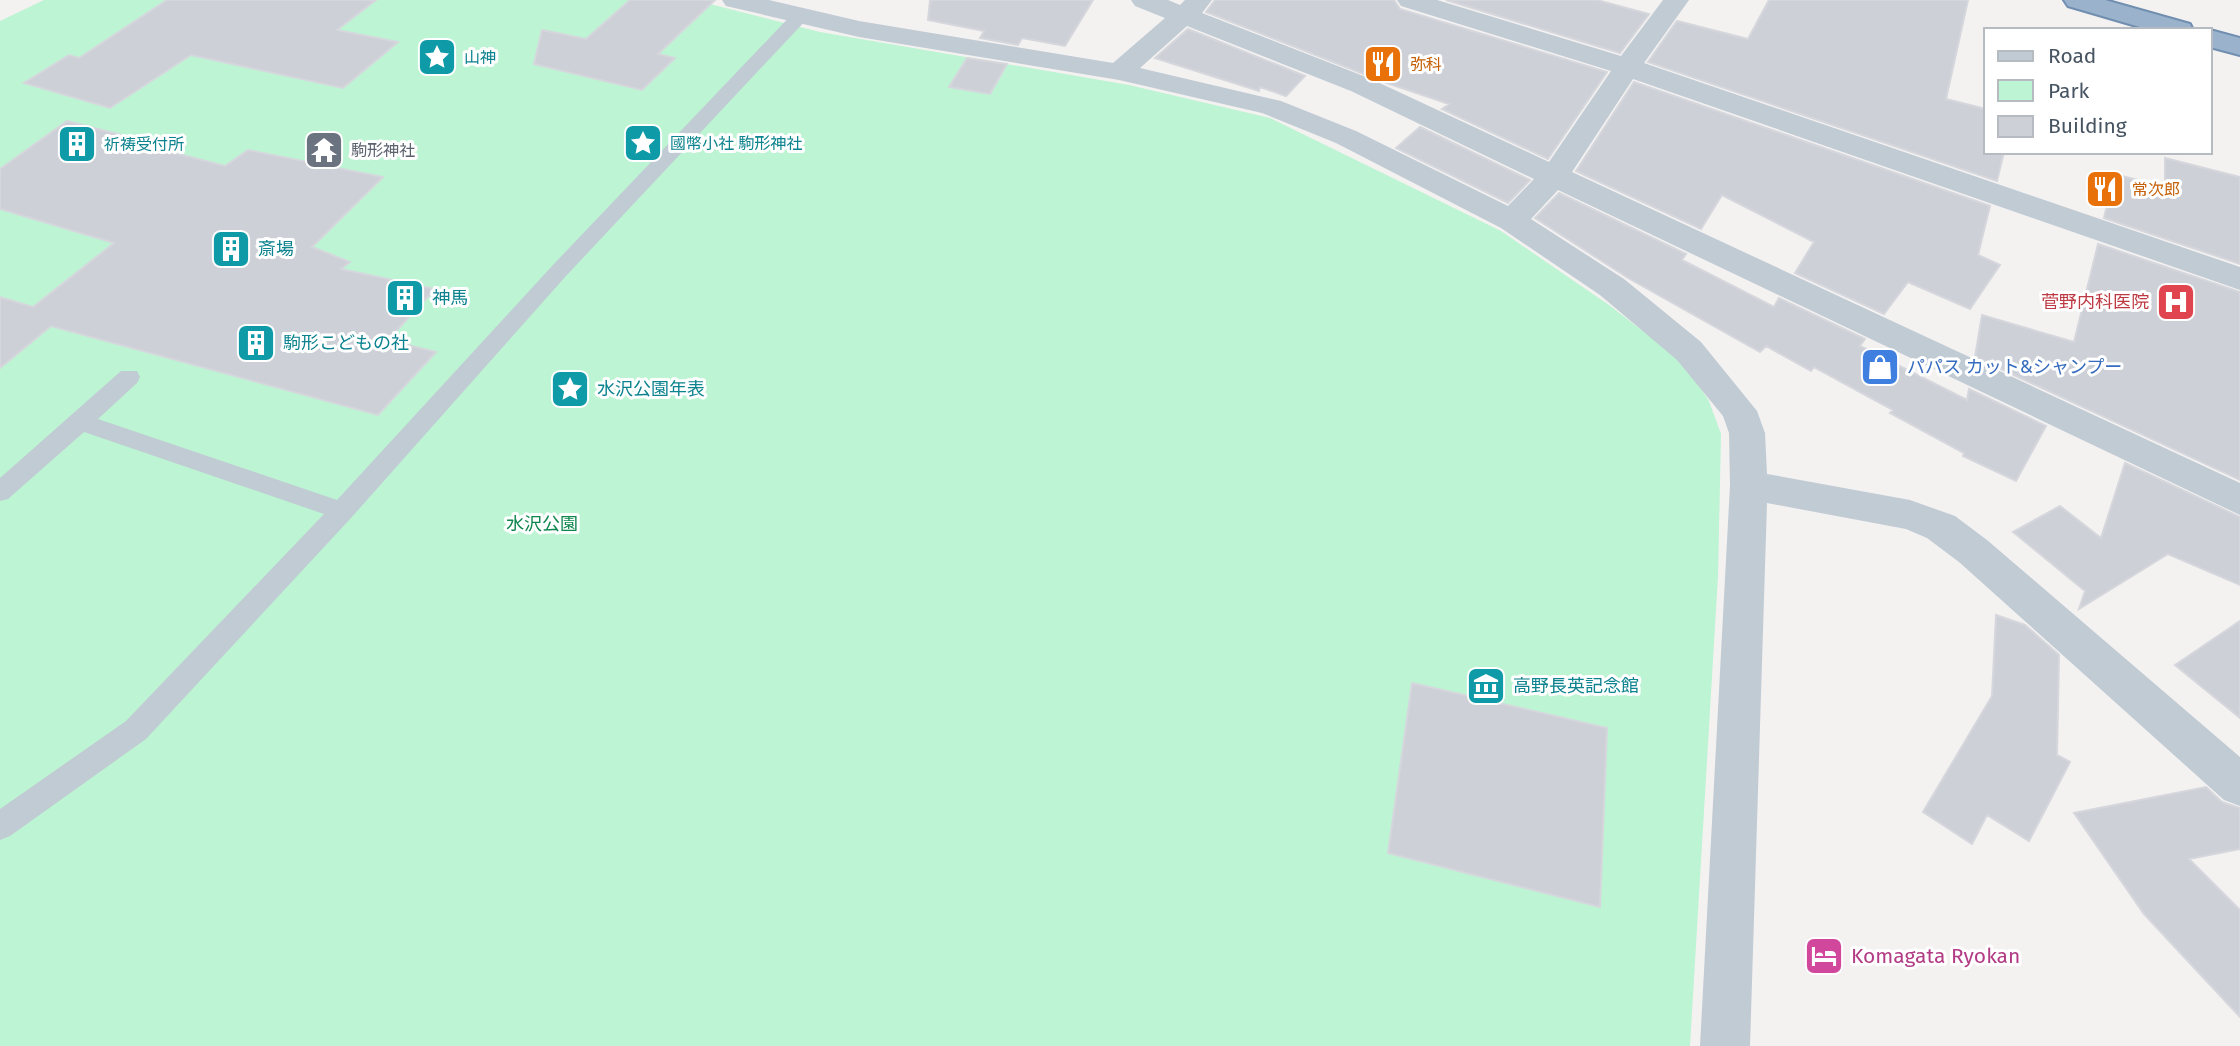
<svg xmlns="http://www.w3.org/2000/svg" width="2240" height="1046" font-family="'Fira Sans','Noto Sans JP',sans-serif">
<rect width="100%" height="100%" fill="#f4f1f1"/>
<path fill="#bdf4d3" d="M44,0H694L820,32L1129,85L1270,118L1501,231L1609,305L1683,362L1709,401L1721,434L1718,576L1690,1046H0V21Z"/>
<path fill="#cdd0d6" stroke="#d5d7dd" stroke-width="2" d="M167,0H376L337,30L398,42L343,88L191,55L110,108L24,83L69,55L79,58Z
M630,0H715L658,54L675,58L642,90L534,64L542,30L586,39Z
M930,0H1093L1065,46L1022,38L1018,45L980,38L984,31L928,20Z
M1215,0H1394L1400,9L1607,72L1548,159L1442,109L1449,104L1384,82L1206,12Z
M1446,0H1597L1649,14L1620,53Z
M1769,0H1968L1946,99L1986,109V152H2004L1997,181L1648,62L1677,21L1748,39Z
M1188,29L1305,76L1286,96L1260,87L1259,91L1155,58Z
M967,58L1007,64L990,94L949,87Z
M1634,82L1990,206L1978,255L2000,265L1970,309L1908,282L1884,314L1795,273L1814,242L1722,195L1701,229L1576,171Z
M67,121L129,137L125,140L225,166L248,150L383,177L312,247L350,262L341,269L435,289L388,340L436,352L378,415L51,326L0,368V297L33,307L114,243L0,209V169Z
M1420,127L1530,180L1508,203L1396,148Z
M2165,158L2240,177V264L2104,218L2114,174L2165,187Z
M1559,193L1686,254L1682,260L1774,307L1779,298L1865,339L1860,346L1967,400L1969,389L2046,426L2016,481L1963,456L1964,453L1890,413L1893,410L1814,367L1811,371L1766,346L1760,352L1628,278L1535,218Z
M2098,244L2240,292V480L1975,357L1982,315L2074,342Z
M2125,463L2240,517V585L2168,554L2079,609L2085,591L2013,532L2060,506L2101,538Z
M1996,615L2025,625L2059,655L2057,755L2070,762L2029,841L1987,815L1972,844L1923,812L1992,696Z
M2240,621V718L2175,665Z
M1412,683L1607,728L1600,907L1388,853Z
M2206,787L2222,802L2240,808V849L2189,859L2240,910V1017L2144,914L2074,813Z"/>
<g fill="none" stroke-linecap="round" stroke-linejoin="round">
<g stroke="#708eb0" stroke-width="4">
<path id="trunk" d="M2064,0H2105L2190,24L2193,30H2150L2068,6Z
M2210,30L2240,38V55L2210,47Z"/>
</g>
<path fill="#c1cbd4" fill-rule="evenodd" d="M801,10L807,11L809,15L807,19L566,276L351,518L146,739L10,836L0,840V809L126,721L324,514L84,432L8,499L0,501V478L121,371H137L140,377L137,383L98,419L337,500L552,266L795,11Z"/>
<path fill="#c1cbd4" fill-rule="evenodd" d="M722,0H769L859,21L1113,63L1165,18L1135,6L1131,0H1168L1180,5L1185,0H1212L1202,13L1371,79L1549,162L1611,71L1401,6L1397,0H1437L1621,56L1663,0H1689L1644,63L2240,267V290L1633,79L1572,172L2240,483V515L1558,190L1531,219L1624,279L1701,342L1757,411L1765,433L1767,474L1910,500L1955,516L1987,540L2240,757V806L2224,800L1959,562L1927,538L1906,529L1767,503L1750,1046H1700L1730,485L1729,433L1723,416L1677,360L1600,295L1501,228L1336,143L1262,113L1119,80L859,37L726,6ZM1187,26L1351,91L1534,179L1508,206L1356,131L1281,101L1140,68Z"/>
<use href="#trunk" fill="#9ab2cb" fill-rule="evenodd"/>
</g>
<defs>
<g id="sight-square" transform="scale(2.0125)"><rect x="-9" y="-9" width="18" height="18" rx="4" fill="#0f9aa8" stroke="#fff"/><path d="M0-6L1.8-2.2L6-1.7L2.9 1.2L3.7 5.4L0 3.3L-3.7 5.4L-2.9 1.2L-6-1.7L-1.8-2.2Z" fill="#fff"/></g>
<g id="restaurant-square" transform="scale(2.0125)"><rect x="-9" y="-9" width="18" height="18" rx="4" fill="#e8710a" stroke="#fff"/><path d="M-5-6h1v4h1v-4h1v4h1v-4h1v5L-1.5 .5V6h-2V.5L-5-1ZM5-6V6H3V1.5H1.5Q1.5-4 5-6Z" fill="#fff"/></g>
<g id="building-square" transform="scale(2.0125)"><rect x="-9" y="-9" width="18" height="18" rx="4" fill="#0f9aa8" stroke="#fff"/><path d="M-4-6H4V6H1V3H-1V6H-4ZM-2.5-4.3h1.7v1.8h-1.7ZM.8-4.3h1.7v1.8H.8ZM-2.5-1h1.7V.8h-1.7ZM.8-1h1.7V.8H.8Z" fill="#fff"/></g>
<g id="temple-square" transform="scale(2.0125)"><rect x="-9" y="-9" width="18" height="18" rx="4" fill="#6b7280" stroke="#fff"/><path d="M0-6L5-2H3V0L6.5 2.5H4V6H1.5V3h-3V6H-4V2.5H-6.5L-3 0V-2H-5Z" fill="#fff"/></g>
<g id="hospital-square" transform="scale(2.0125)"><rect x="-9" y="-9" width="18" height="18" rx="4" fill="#e0444e" stroke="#fff"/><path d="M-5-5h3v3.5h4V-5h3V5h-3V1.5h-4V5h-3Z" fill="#fff"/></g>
<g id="shop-square" transform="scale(2.0125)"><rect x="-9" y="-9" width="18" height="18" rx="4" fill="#3f7fe0" stroke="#fff"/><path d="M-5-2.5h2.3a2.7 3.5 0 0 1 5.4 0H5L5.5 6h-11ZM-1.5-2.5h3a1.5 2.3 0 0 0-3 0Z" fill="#fff"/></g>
<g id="museum-square" transform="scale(2.0125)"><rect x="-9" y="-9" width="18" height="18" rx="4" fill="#0f9aa8" stroke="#fff"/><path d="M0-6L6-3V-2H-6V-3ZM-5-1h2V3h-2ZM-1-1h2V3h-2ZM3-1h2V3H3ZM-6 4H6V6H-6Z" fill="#fff"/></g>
<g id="hotel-square" transform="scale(2.0125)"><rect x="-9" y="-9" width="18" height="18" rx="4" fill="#d1479c" stroke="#fff"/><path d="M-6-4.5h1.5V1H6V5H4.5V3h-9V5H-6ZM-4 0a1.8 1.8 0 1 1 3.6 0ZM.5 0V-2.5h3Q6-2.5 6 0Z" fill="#fff"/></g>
</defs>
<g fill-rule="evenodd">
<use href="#sight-square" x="437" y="57"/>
<use href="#restaurant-square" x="1383" y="64"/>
<use href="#sight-square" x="643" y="143"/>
<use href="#building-square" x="77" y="144"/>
<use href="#temple-square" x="324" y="150"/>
<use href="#restaurant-square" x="2105" y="189"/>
<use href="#building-square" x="231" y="249"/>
<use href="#building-square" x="405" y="298"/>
<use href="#hospital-square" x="2176" y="302"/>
<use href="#building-square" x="256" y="343"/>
<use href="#shop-square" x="1880" y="367"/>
<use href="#sight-square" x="570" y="389"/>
<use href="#museum-square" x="1486" y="686"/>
<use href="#hotel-square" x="1824" y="956"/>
</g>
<g text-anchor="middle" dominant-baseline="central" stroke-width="6" stroke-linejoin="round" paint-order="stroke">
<g font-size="16" fill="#0d838f" stroke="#fff" text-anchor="start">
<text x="464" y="57">山神</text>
<text x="670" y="143">國幣小社 駒形神社</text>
<text x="104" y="144">祈祷受付所</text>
</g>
<g font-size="16" fill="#c56008" stroke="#fff" text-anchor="start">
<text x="1410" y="64">弥科</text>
<text x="2132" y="189">常次郎</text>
</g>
<g font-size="16" fill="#5b616d" stroke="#fff" text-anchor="start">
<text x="351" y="150">駒形神社</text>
</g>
<g font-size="18" fill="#0d838f" stroke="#fff" text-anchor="start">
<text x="258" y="249">斎場</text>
<text x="432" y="298">神馬</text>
<text x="283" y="343">駒形こどもの社</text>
<text x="597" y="389">水沢公園年表</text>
<text x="1513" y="686">高野長英記念館</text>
</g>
<g font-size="18" fill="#be3a42" stroke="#fff" text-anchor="end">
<text x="2149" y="302">菅野内科医院</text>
</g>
<g font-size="18" fill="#366cbe" stroke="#fff" text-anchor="start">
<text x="1907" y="367">パパス カット&amp;シャンプー</text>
</g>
<g font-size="18" fill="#0e864c" stroke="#fff">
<text x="542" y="524">水沢公園</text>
</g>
<g font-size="21" fill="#b23c85" stroke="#fff" text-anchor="start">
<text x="1851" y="956">Komagata Ryokan</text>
</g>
</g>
<rect x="1984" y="28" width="228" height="126" fill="#ffffff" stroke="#b5bbc0" stroke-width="2"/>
<rect x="1998" y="51" width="35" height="10" fill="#c1cbd4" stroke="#b5bbc0" stroke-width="2"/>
<text x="2048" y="63" font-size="21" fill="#475461">Road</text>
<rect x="1998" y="80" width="35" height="21" fill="#bdf4d3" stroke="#b5bbc0" stroke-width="2"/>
<text x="2048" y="98" font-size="21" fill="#475461">Park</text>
<rect x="1998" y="116" width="35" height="21" fill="#cdd0d6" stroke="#b5bbc0" stroke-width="2"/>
<text x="2048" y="133" font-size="21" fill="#475461">Building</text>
</svg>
